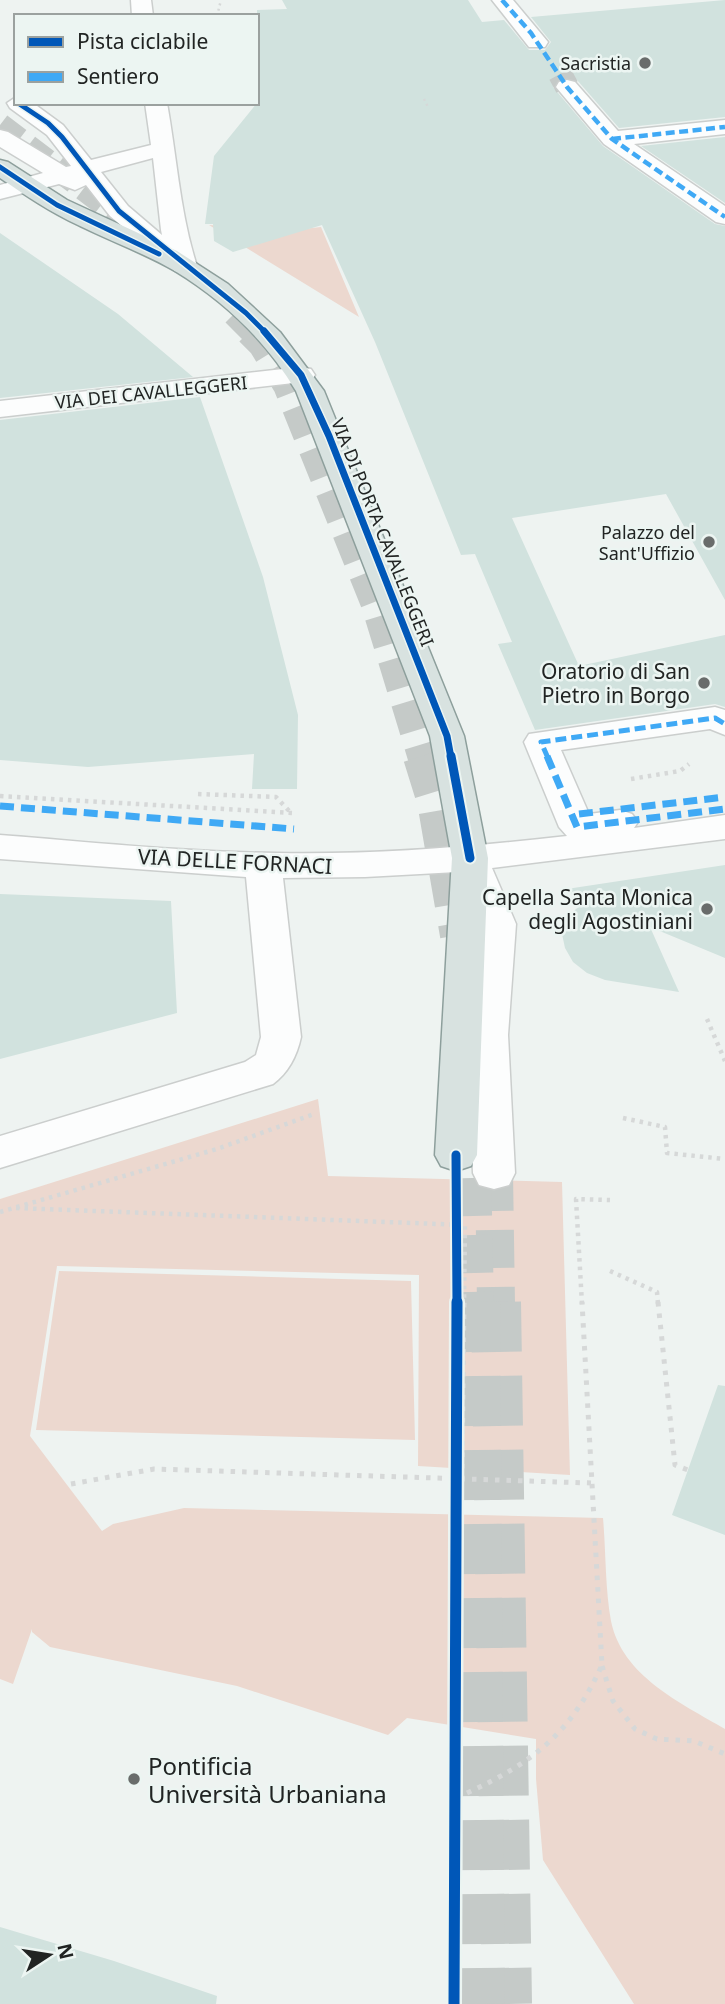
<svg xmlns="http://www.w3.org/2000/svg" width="725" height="2004" font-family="'Noto Sans',sans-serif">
<rect width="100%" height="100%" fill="#eef3f1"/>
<path fill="#ecd8cf" d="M209,225L294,230L321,227L359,317Z
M318,1099L328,1176L562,1182L570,1475L418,1466L419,1275L57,1266L30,1436L102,1531L113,1524L184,1508L603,1518C606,1552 605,1588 611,1621C622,1676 681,1703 725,1729V2004H634L543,1860L536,1779V1739L407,1718L388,1735L237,1686L50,1647L32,1632V1629L13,1684L0,1679V1199Z
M59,1271L411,1281L415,1440L36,1430Z"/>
<path fill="#d1e2de" d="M282,0H468L482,22L504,20L529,50H545L551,42L531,17L725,0V117L619,128L577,80L568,77L558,79L553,87L603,146L715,224L725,226V600L666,494L512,518L579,666L725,635V707L715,704L535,730L498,644L512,642L475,554L461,555L375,342L322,225L233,252L214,241L213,224H205L214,156L257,103V10L287,9Z
M725,137V203L641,146Z
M0,233L118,314L193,377L0,398Z
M200,397L263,577L298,715L297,789H252L254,754L88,767L0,760V420Z
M725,865V958L650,927L679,992L605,980L587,973L573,962L565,948L562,934L566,920L576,909L589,901L560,890Z
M0,894L171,901L177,1013L0,1059Z
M718,1385L725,1386V1535L672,1515Z
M0,1927L114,1961L217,1996L216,2004H0Z"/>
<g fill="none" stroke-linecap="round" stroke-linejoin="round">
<path stroke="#c5cac8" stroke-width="24" stroke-dasharray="24 11" stroke-linecap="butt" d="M560,74L567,87"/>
<path stroke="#c5cac8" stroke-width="38" stroke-dasharray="38 19" stroke-linecap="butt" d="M494,1173L496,1304"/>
<path stroke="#c5cac8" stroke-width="50" stroke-dasharray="50 24" stroke-linecap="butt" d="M496,1302L507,2004"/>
<path stroke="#c5cac8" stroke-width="24" stroke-dasharray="24 11" stroke-linecap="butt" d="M0,125L130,224
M234,314L252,332"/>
<path stroke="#c5cac8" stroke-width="30" stroke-dasharray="30 15" stroke-linecap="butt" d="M250,331L263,344L288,385L376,604L423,758"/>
<path stroke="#c5cac8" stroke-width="38" stroke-dasharray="38 19" stroke-linecap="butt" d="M422,756L436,801L459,935
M471,1121L475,1304"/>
<path stroke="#c5cac8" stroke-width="50" stroke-dasharray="50 24" stroke-linecap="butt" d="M475,1302L480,2004"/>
<g stroke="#cbcecd" stroke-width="3">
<path id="minor" d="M131,0H151L153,16H132Z
M492,0H513L548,42L545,47H529Z
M567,80L575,82L618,131L725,120V134L634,144L725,206V224L716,222L604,144L556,87L559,82Z
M16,97V103H33L63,125L91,160L151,145L145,103H167C177,158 180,214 197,266L193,271L184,274L175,271L110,216L86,185L75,190L59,184L0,199V185L43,173L0,147V130L8,132L66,167L71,166L47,135L10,108L7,103ZM153,158L161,230L162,235L128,206L101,172Z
M301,367L311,369L315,375L311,381L0,417V401Z
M715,707L725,710V735L710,729L561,750L589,814L620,810L632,814L638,822L634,828L725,815V839L492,868L516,924L508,1035L515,1173L509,1185L494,1189L479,1185L473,1173L468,1035L478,924L457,872L365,877L283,878L301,1037C297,1056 288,1073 273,1084L0,1168V1136L245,1062L256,1055L261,1037L246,877L0,859V835C92,842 184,852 276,853C373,855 470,847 567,836L559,827L524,742L529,734Z"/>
</g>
<g stroke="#8d9f9c" stroke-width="3">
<path id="major" d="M0,160L8,162L67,200L177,251L228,284L280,332L324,391L464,736L488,858L477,1155L471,1166L456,1171L441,1166L435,1155L452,858L430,736L296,391C267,342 224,301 175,271C144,253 110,241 78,225C50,212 25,195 0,178Z"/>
</g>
<path stroke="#d6d8d8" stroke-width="2.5" stroke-dasharray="2 3.5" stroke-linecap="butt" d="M217,16L221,0
M424,99L429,109"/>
<path stroke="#d6d8d8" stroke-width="4.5" stroke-dasharray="3.5 5" stroke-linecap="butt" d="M631,779L680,771L689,764
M198,794L276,797L291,813
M0,796L292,813
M707,1019L725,1061
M623,1118L665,1127L667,1153L725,1159
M16,1208L465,1225L464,1304
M0,1212L217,1149L314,1114
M610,1271L657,1292L658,1304
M582,1304L576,1199L610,1200"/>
<path stroke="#d6d8d8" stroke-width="5" stroke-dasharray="4.5 7" stroke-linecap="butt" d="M658,1302L675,1465L688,1470
M462,1480L464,1302
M71,1484L154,1469L591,1483
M602,1666L613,1701L635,1729L657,1739L694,1741L725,1754
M467,1793C534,1762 571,1733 602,1665L582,1302"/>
<use href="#minor" fill="#fcfdfd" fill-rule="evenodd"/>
<use href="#major" fill="#d8e2e0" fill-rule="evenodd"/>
<path stroke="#3fa9f5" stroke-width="4.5" stroke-dasharray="9 4.5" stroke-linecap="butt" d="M502,0L531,33L567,87L612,139L725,217
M612,139L725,127"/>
<path stroke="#3fa9f5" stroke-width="5" stroke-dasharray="11 5" stroke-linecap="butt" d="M548,758L541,742L715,718L725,724"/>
<path stroke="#3fa9f5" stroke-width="7" stroke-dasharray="14 7" stroke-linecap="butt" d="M547,756L577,827L725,809
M0,806L294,829
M579,814L725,797"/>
<g stroke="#ecf5f2" stroke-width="8">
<path id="cycleway-far3" d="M18,103L48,123L62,137L119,211L246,313L265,332
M0,167L57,205L159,254"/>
</g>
<g stroke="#ecf5f2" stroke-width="10">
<path id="cycleway-far2" d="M264,331L301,375L329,436L447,736L451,758"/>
</g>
<g stroke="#ecf5f2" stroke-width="13">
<path id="cycleway-far1" d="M451,756L470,858
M456,1155L457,1304"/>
</g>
<g stroke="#ecf5f2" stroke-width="16">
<path id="cycleway" d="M454,2004L457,1302"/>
</g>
<use href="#cycleway-far3" stroke="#0057b8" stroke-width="5"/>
<use href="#cycleway-far2" stroke="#0057b8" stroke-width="7"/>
<use href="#cycleway-far1" stroke="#0057b8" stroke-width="9"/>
<use href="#cycleway" stroke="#0057b8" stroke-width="11"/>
</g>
<g fill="#696c6b" stroke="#ecf5f2" stroke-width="2.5">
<circle cx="645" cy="63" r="7"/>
<circle cx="709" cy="542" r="7"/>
<circle cx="704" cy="683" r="7"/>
<circle cx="707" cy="909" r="7"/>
<circle cx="134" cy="1779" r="7"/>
</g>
<g text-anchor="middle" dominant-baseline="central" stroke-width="5" stroke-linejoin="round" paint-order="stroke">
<g font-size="18" fill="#212423" stroke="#ecf5f2" text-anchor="end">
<text x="631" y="63">Sacristia</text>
<text x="695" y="532">Palazzo del<tspan x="695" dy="21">Sant'Uffizio</tspan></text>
</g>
<g font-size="18" fill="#212423" stroke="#ecf5f2">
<text transform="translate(151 392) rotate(-6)">VIA DEI CAVALLEGGERI</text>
<text transform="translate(383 532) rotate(68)">VIA DI PORTA CAVALLEGGERI</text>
</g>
<g font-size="21" fill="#212423" stroke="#ecf5f2" text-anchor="end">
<text x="690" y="671">Oratorio di San<tspan x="690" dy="24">Pietro in Borgo</tspan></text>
<text x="693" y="897">Capella Santa Monica<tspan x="693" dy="24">degli Agostiniani</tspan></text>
</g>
<g font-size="21" fill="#212423" stroke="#ecf5f2">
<text transform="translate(235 861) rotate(3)">VIA DELLE FORNACI</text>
</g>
<g font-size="24" fill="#212423" stroke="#ecf5f2" text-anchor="start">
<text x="148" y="1765">Pontificia<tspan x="148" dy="28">Università Urbaniana</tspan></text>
</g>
</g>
<rect x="14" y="14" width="245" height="91" fill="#ecf5f2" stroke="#9ba19f" stroke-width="2"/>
<rect x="28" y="37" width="35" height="10" fill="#0057b8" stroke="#9ba19f" stroke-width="2"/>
<text x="77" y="49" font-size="21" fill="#212423">Pista ciclabile</text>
<rect x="28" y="72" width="35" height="10" fill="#3fa9f5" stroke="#9ba19f" stroke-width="2"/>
<text x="77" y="84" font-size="21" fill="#212423">Sentiero</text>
<g transform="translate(49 1955) rotate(78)" stroke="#ecf5f2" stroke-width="5" paint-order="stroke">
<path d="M0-5L12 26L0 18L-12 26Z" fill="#212423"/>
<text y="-10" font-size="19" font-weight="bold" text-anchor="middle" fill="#212423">N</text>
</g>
</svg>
